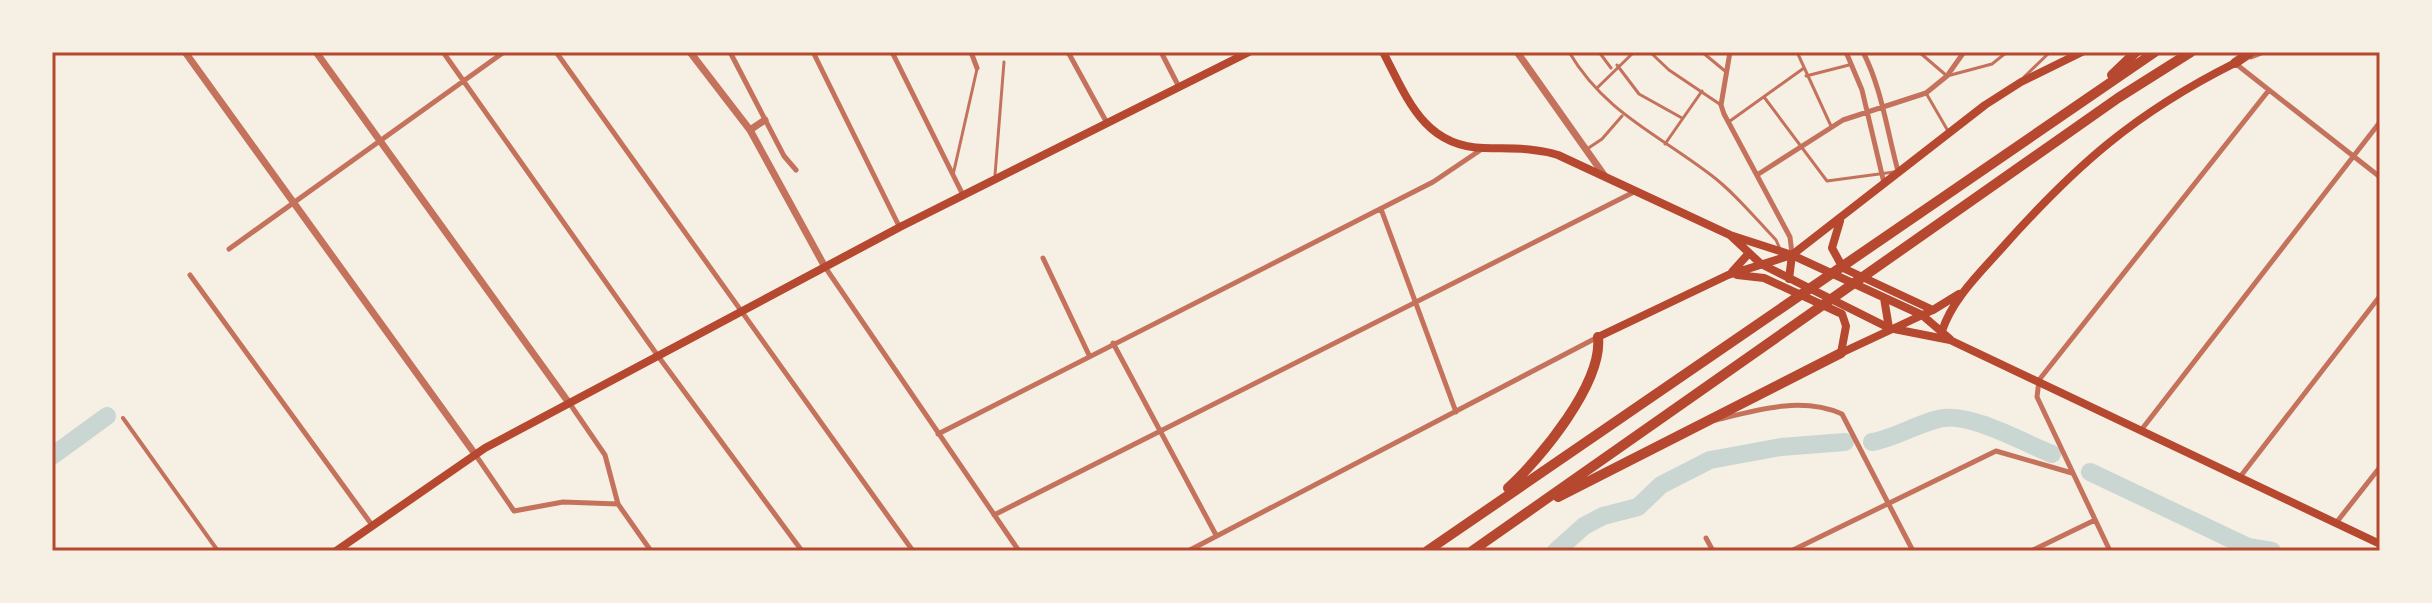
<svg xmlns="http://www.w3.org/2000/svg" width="2432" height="603" font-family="'Source Sans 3',sans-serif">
<rect width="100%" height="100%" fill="#f6efe4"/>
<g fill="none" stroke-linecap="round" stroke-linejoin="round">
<path stroke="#c9d6d2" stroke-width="18" d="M1872,442C1896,438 1924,420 1944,418C1973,414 2024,443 2052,454
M52,456L107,416
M2090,472L2248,547L2272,551
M1556,551L1584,526L1603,516L1638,507L1661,485L1710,460L1781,447L1845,442"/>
<path stroke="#c5725c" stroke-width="3" d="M1569,52C1605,113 1658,134 1711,175C1735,193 1755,218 1776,240L1780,249
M1599,52L1611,68
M1650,52L1669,70L1721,105
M1702,52L1725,71
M1797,52L1831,126
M1919,52L1947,76L1992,64L2007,52
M1617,65L1639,94L1682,118
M1806,76L1849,65
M2024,77L2050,52
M1597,88L1634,52
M1926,93L1948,131
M1764,97L1827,181L1894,172
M1730,121L1804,68
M1665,144L1702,91
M1587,149L1602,139L1622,116
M953,175L977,69
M995,175L1004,62"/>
<path stroke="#c5725c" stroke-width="4" d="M123,418L218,551"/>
<path stroke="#c5725c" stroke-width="5" d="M443,52L658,356L802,551
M556,52L913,551
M730,52L784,156L796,170
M813,52L899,226
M892,52L963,195
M971,52L977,68
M1068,52L1107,123
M1161,52L1179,87
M1730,52L1721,105L1724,114L1790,237L1792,254
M1846,52L1862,90L1884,183
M1863,52C1882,89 1887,131 1898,171
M2251,57L2264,52
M2236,64L2380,177
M1757,175L1843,120L1926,93L1947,76L1964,52
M1381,209L1456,412
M229,249L504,52
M1043,258L1089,355
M825,267L1019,551
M190,275L372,525
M1113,343L1216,535
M570,404L605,455L618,504L651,551
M1716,420C1757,410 1801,396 1842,414L1913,551
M2142,429L2380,122
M938,434L1433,182L1482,149
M475,454L514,511L563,502L618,504
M2240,477L2380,296
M994,515L1636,191
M2336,523L2380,467
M1706,538L1713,551
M1188,551L1598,337
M1791,551L1996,451L2072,473
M2031,551L2095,520
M2110,551L2037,397L2039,380L2269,90"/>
<path stroke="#c5725c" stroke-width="7" d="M185,52L475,454
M316,52L569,403
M690,52L750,130L825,267
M1517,52L1604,175
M750,130L765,120"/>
<path stroke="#b5482f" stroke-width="8" d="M336,551L485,448L900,227L1249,52"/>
<path stroke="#b5482f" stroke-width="8" d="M1383,52C1407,98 1424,147 1484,148C1510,149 1532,147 1558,155L1730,235L1792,255L1922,315L1950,339
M1840,221L1832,248L1843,268L1933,310
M1730,235L1761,264L1889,328L1950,340L2380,544
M1732,272L1749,253
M1737,275L1764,278L1842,314L1846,326L1841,353
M1789,279L1792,255
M1884,298L1889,328
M1942,331C1953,298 1980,273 2002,248C2076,165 2135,113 2235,63
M1598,337L1728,275L1792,255L1985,105L2021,82L2082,52
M1841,353L1933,310L1959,294"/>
<path stroke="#b5482f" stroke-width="10" d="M2235,63L2251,52
M2112,75L2136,52
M1508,488C1540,459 1603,383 1598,337
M1558,497L1841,353
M1427,551L2155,52
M1472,551L2118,98L2191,52"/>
</g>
<rect width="2432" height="603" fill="none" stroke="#f6efe4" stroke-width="108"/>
<rect x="54" y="54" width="2324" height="495" fill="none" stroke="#b5482f" stroke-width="3"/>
</svg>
